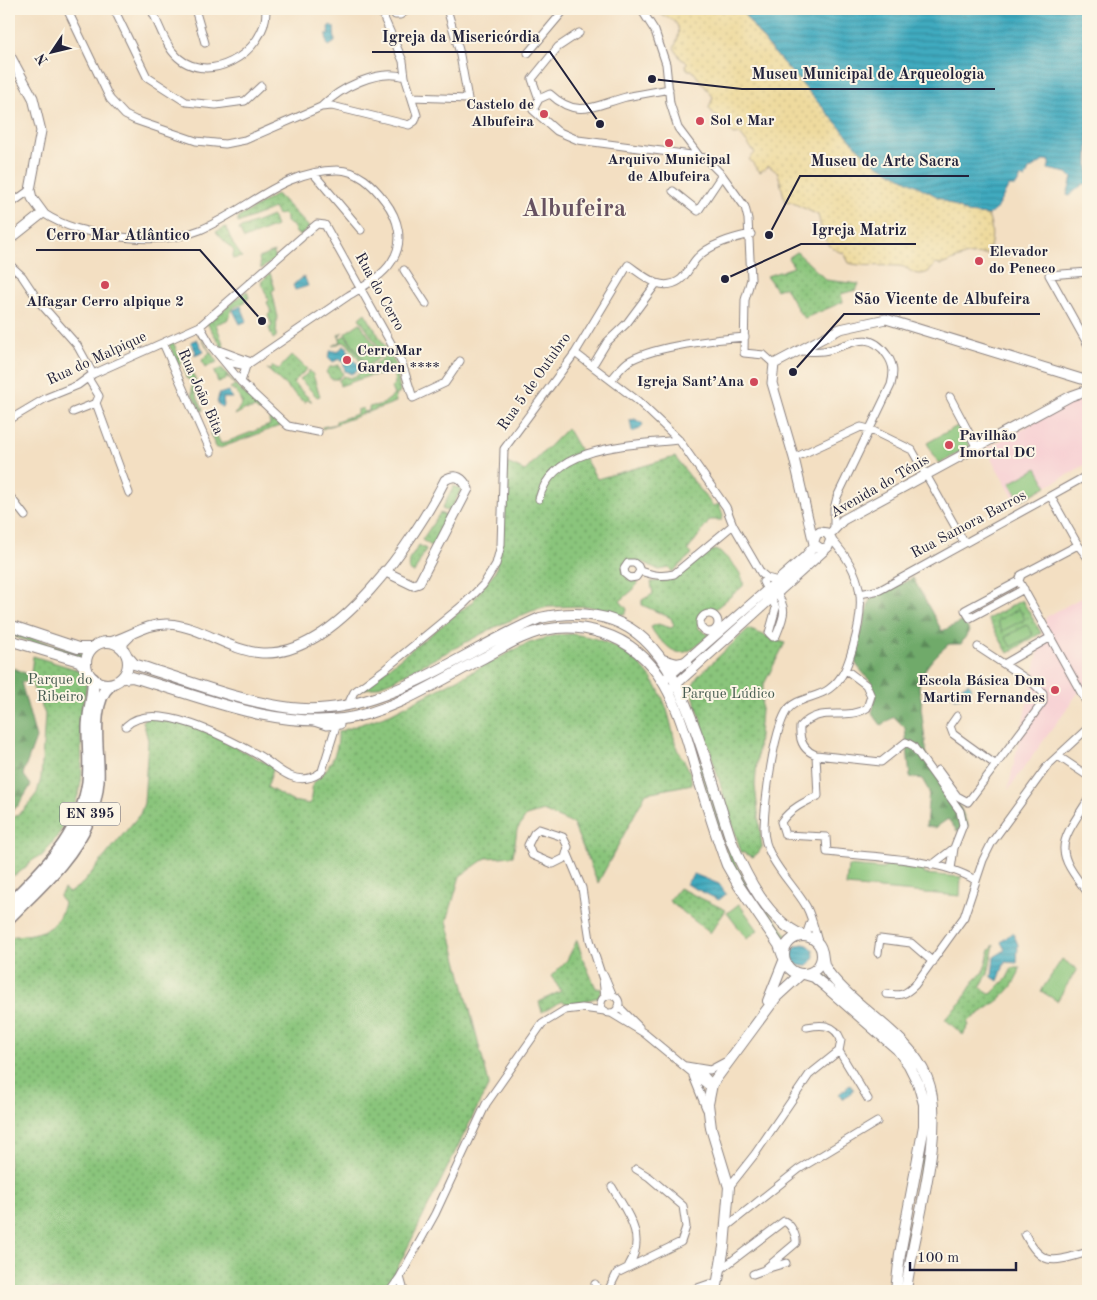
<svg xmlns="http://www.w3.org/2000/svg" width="1097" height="1300" font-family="'Old Standard TT',serif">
<defs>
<pattern id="green-dots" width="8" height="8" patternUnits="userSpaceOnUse" patternTransform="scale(1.25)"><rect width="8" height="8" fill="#8ac57b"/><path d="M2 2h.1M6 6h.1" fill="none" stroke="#70a066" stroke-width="1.8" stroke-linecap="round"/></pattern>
<pattern id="forest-firs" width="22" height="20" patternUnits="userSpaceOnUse" patternTransform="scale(1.25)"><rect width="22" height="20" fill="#6faa6b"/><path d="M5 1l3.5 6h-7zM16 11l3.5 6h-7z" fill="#5b8a59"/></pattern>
<pattern id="sand-dots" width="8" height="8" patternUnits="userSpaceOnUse" patternTransform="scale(1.25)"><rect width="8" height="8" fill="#eeda9e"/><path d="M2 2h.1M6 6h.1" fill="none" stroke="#ccbb89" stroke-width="1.8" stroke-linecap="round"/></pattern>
<pattern id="water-rules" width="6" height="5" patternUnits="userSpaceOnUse" patternTransform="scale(1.25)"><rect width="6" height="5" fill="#3faabf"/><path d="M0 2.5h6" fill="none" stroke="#348a9c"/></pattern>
</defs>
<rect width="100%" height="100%" fill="#fcf5e5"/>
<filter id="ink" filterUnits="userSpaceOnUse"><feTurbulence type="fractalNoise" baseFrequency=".02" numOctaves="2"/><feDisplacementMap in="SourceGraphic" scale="10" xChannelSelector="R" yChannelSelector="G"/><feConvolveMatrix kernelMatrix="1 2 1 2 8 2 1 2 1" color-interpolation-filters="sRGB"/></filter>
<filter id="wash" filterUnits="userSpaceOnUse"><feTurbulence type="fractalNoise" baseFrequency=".0096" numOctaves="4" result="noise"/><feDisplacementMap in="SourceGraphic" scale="20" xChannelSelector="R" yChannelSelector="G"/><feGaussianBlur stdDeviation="1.12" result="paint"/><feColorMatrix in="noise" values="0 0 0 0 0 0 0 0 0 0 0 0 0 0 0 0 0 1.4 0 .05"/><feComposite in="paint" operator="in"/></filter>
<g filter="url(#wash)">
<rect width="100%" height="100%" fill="#f3dfc2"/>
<path fill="#f7cfd3" d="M1081,396L1088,408V463L1017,504L986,449Z
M1088,594V694L1083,686L1008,790L1046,617Z"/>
<path fill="url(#green-dots)" stroke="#56745b" d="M277,194L310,228L301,235L296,233L293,226L286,222V217L283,214L278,215L274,208L238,223V218Z
M272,216L276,226L244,239L239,229Z
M226,227L233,244L242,257L232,259L234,251L216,232Z
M274,252L275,259L261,269L259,258Z
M797,252L826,280L859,284L856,290L841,294L843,302L805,318L801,315L785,287L776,290L767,276L794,267L788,258Z
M270,273L275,289L272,291L277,313L276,337L273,339L269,328L272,326L268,315L271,312L267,302L269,301L261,282Z
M247,291L249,298L245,300V303C227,308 234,311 227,320L216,324L225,349H223L207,323Z
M365,313L395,363L400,390L399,394L395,395L396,402L322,429V427L336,424V421L357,414V410L363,408L364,412L369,411V407L383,404L394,395L391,388L395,384L393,370L387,361L390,368L385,375L369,376L340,386L339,380L344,376L350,378L358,375L364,367L347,343L342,342L333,346L341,341L338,335L343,332L339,336L341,338L345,335L368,368L385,357L359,318Z
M195,329L217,362L205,368L202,360L210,352Z
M172,339L182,364L178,365L169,345Z
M292,355L307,369L293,383L312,401L306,400L305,403L267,369L270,370L273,366L278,370Z
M187,363L189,374H193L197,384L195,392L203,410L201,411L192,395V381L186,378L184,366Z
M339,365L343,374L338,379H331L326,372L330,367Z
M222,368L239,389L263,408L258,411L256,408L247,410L246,409L235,415L242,403L236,392L230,388L235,385L226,375V380L218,382L214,372Z
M309,370L313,375L320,396L317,397L300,379L307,374Z
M275,418L282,425L220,448H216L210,433L213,428L221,444L270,425L269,420Z
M567,428L597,479L675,457L713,506L719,504L723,515L722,520H710L688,550L692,554L672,572L670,568L659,570L643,562L640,564L624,563L629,580L638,581L634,589L620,601L627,609L626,613L621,615L588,606L548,607L532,611L495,627L394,680L374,688L361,689L472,602L496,570L507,463L525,471Z
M454,486L461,489L450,512L442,509Z
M440,513L449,517L433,547L422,540Z
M419,545L426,549L414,573L409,570L410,559Z
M715,550C725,553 746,575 743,586L713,611L705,612L699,617L698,628L709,635C693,649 682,662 664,643C658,638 654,634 651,627L658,624L671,628L674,626L671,618L642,605V600L653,594L651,582L674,579L706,552Z
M1022,600L1041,633L1008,653L988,619Z
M748,629L785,643L763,686L755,786L762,847L758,853L753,857L741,852L691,688L698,676Z
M9,631L84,654L82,658L9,635Z
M571,634C612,638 645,660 662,697C670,714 672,732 677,749C680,756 684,759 687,766C690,771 691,778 692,784L646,793L598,883L573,824L543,811L526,816L517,830L513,856L486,858L460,876L447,921L489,1084L386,1291H9V937C37,933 56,935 64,903L59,897L64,889L69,893L83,883L140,814L144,803L148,740L143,721L146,715L195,726L274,767L267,787L292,801L310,804L313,783C329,770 339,753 338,732L390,714L526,644L556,635Z
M33,656L75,669L86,677C88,691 81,705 81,719C80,736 82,753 82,770C81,804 63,830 42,856C29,858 26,873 9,877V821L24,810L37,793L41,778L45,714L30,681Z
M675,690L683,705L732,856L745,881L787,935L781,941L732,866L676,699Z
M679,888L726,910L710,933L669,901Z
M577,940L583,959L596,988L602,989L599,997L570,1005L562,1001L542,1012L539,1002L561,991L551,976L567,960Z
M994,945L988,974L980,987L991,994L1007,978L1012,968H1020C1014,995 988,1007 967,1022L969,1025L963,1035L945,1019L962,1001L976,978L983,973L990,949Z
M820,970L913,1058L924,1079L929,1138L907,1255L903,1291H900L903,1258L924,1149L918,1074L815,974Z"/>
<path fill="url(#forest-firs)" stroke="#486653" d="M913,578L942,631L964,621L969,631L961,644H949C937,654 920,670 919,687C919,695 923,700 921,707L927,757L959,805L968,826L957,831L948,819L935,828L926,826L929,791L922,779L910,777L905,728L894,717L881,725L872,713C880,683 871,685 856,664L855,656L870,599Z
M14,668L29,675L28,682H21L36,738L23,774L31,785L19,805L9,813V673Z"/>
<path fill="url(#sand-dots)" stroke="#887e6c" d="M659,9H740L769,47L869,159L968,213L988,215C993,230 993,239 988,254L967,255L941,265L935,264C932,270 927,274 920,274C912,275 907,266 899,266C886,265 860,267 849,263L844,253C824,249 823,233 818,215L791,202L785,201L778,173L769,166L760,172L749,159L755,153L740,134L733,135L722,118L715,116L709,108L713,97L692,70H688L686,67L687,62L681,59L674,48C681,33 682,20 662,16Z"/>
<path fill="#8ac57b" stroke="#56745b" d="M360,323L382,356L367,366L345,333Z
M959,425L970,446L939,464L927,443Z
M1037,468L1047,486L1020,501L1010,483Z
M1019,609L1025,619L1002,631L997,621Z
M1027,625L1033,635L1011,647L1005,637Z
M885,865L924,869V874L961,877L960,896L846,886L848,866L884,869Z
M739,904L758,930L747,939L727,913Z
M1062,959L1077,969L1057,1001L1041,991Z"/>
<path fill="url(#water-rules)" stroke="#30667d" d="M740,9H1088V184H1083L1069,196L1067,195L1072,178L1067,173L1048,169L1050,161L1045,160L1029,170L1025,179L1021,177L1016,186H1009L995,211L988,215L968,213L869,160L769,47Z
M330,25L334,27L335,42L329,46L327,44L326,34H329L328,27Z
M302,277L305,278L308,286L295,290L293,285Z
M241,306L247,321L240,324L233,310Z
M197,339L204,352L197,355L194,354L196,352L191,342Z
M343,346L347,347L349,356L359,365L358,370L351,374L345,371L343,361L339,359L333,362L328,357L331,350L338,352Z
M228,391L233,398H223L224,406L221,407L217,403L219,394Z
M635,419L643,424L640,429L632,432L630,420Z
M968,683L972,687L965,697L956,698L949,694V689L952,686L962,687Z
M694,874L719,884L726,894L719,900L686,884Z
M1013,932L1018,945L1017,963L1005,962L998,981L992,977L994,957L1005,950L1001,942Z
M792 955a11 11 0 1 1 22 0a11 11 0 1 1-22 0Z
M850,1085L854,1090L843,1099L839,1094Z"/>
</g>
<g filter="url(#ink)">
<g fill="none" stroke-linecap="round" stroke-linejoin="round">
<g stroke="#8a807e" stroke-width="9">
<path id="minor" d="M67,9L110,99L125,115L135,120L196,141L225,144L245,140L321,107L332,106L409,125L415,121L417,115L405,77L403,61L380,9
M114,9L147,77L186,102L216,105L245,101L261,86
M151,9C158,22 163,39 172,51C203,91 268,53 266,9
M195,9L205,43
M392,9L395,15H400L409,9
M641,9L655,31L666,64L670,103L678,128L699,156
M528,53L565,9
M669,89C655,92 640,94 626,97C595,105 578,120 550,94L539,99L533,110L557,131L578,140L699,156L705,158L722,175L745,207L748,219L751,279L745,300L744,353L764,355L774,364
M412,97L468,99L459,50L447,9
M539,99L532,79L558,47L579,33
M321,107C340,88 378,68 405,77
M313,173L361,230
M673,191L698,211L722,175
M9,205L30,190
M43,213C66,228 87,232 114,236C142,240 173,241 200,230C246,211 283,170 337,170C358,170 373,185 385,201C398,218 405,241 392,261C383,276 363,287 348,296C316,318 283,340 251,362L246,366L241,382
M305,234L317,224L325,225L402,363L413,398L445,383L460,361
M9,264L22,276L40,303L77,345L93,374
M404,270L426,304
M1088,272L1049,275L1088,345
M200,326L212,347L241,382L288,426L318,432
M163,343L211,452
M216,349L251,362
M799,351C807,351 815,352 823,351C848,348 867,326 887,355C894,365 894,373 891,385L837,497L834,509V528
M575,353L638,401L679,440L726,507L733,525L761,573L767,578L778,581
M224,361L246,366
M593,365L607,342L627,323L656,284
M612,379C617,373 624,363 631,360C657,346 715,339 745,337
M950,397L977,448
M96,403L129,493
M73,412L96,403L99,396L88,378
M9,420L46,398L78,385L93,374L200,326L302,237
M794,458L861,427L869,429L912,450L964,542
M9,495L25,516
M1051,497L1078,545L1021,575L1019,581L1088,705
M539,499C553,444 634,445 679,440
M1078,545L1088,558
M640,571L636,577L630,578L625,574L624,569L628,563H634L638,566L640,571C652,575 661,577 674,574L733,525
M1019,581L965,610L970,618L1024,589
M763,582L776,608L769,633L773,637L776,636C785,614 788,609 774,589
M860,594L880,590L1088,475
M700 623a9 9 0 1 1 18 0a9 9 0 1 1-18 0Z
M1004,664L1051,637
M846,670L866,685L871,696L867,708C844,722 821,704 800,727C799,740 803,750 816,755L881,762L906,742L913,746L960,811L963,825L954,848L932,865
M350,700L354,692L385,669L464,604L483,585L496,564L501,545L504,449L575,353L628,265C644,276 661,293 680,280C688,274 691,264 697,258C710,244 733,238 751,234
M957,716L950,726L953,734L996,765
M314,722L326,726L340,725
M126,726C154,698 229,739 258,755C269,761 278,771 290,776C301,781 313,779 322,771L336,726
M816,755L818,796C804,802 790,809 781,822L785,835L826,837L827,852C871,857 939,858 975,880
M1058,756L1088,776
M938,770L957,796L968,802L1043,702V693L1034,684L978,647
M1088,800C1059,845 1053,849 1088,893
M539,829L563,837L568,847L565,858L553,864L532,855L528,845L534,833Z
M567,852L582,888L590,940L603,980L605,997
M951,869L954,848
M806,935L811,921
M818,942C815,931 812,917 806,906C792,882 763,858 764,827C765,800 773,734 786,712C794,698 817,698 829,689C844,678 848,664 853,647C866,603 864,574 831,539
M878,953L880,939L911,943L933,962
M604,975L613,996
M886,994C901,996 905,995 915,985L964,917L983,860L992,842L1048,765L1088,728
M601 1004a9 9 0 1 1 18 0a9 9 0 1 1-18 0Z
M618,1006L639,1027
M611,1013L644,1033L707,1085L712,1084
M807,1027C822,1024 835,1024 841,1040L839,1051
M686,1066L710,1070L725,1062
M695,1070L703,1074L712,1084
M693,1076L706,1108
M612,1187C627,1213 647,1236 629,1265
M729,1187L755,1154L809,1075L839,1051L868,1099
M726,1227L799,1169L877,1122
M1025,1234C1042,1269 1056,1261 1088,1252
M769,1268L786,1263
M720,1270L784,1221C791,1224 797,1236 796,1243L764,1270L753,1274
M595,1284L599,1291
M390,1291L400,1277
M404,1291L400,1277L435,1214L486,1104L542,1024L565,1010L582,1008L605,1011
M608,1291L617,1273L681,1242L686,1227L683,1206L649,1177L636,1169
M689,1291L709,1284L716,1285"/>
</g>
<g stroke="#8a807e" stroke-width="11">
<path id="tertiary" d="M9,54L33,98L41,131L30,190L32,198L43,213L9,240
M829,535L843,520L1071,396L1088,390
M826,548L821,549L814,544L794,458L772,383L774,364L840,329L886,319L1088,381
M110,642C129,637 147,623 168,624C201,626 229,651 262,653C336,657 416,538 445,480C456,473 463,478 468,489L419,583L413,585L384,571
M123,649V643L130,636
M663,681L805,557L815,545
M671,689L828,547L831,539L827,533L820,532L816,535L814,541"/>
</g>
<g stroke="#8a807e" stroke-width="12">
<path id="secondary" d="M9,625L78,648H92
M9,640L79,661L87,670
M86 663a21 21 0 1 1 42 0a21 21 0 1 1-42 0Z
M128,657L134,664C186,680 237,701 291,708C380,719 462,651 540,618C635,598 669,655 697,734C710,770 720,807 732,843C746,876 768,921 802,935
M663,660L677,664L687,662
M123,678L132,677C201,696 270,728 343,719C393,712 440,680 485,657C503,647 524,634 544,630C563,626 584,627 602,633C667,653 681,719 698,777C707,806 716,836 727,865L739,886L779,945L783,956
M784 955a19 19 0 1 1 38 0a19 19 0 1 1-38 0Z
M822,952C823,957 823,963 825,967C829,975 836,982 842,988C871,1018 910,1038 927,1078C948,1129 912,1234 906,1291
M804,974L814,977L825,986L897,1049L909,1065L918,1083L924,1104V1126L900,1254L896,1291
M768,1001L784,961
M716,1291L724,1247L729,1187L711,1128L708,1104L712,1084L777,996L801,974"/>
</g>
<g stroke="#8a807e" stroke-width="14">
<path id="primary" d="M9,904C46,866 80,837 88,782C90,764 88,746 88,728C88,712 94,696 93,679
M9,918C37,889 72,860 88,821C93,809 97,794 98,781C100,754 88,704 110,685"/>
</g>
<use href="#minor" stroke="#fff" stroke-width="7"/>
<use href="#tertiary" stroke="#fff" stroke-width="9"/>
<use href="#secondary" stroke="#fff" stroke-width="10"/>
<use href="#primary" stroke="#fff" stroke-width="11"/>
</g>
</g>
<g fill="#d1495b" stroke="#fcf5e5" stroke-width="2">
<circle cx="544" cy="114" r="5"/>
<circle cx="700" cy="121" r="5"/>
<circle cx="669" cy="143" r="5"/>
<circle cx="979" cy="261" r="5"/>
<circle cx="105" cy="285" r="5"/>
<circle cx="347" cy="360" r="5"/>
<circle cx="754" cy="382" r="5"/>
<circle cx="949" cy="445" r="5"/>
<circle cx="1055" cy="690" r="5"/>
</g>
<g text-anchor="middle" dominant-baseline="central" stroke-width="4" stroke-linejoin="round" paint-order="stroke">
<rect fill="#fcf5e5" stroke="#63616e" stroke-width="1" x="60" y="802.5" width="60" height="23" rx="4"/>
<g font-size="14" font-weight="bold" fill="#22223b">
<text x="90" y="814">EN 395</text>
</g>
<g font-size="15" font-weight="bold" fill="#22223b" stroke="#fcf5e5" text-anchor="start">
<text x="534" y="105" text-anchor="end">Castelo de<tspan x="534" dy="17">Albufeira</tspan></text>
<text x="710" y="121">Sol e Mar</text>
<text x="669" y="160" text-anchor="middle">Arquivo Municipal<tspan x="669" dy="17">de Albufeira</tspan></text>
<text x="989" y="252">Elevador<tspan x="989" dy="17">do Peneco</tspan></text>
<text x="105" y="302" text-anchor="middle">Alfagar Cerro alpique 2</text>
<text x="357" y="351">CerroMar<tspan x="357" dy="17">Garden ****</tspan></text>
<text x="744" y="382" text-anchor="end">Igreja Sant’Ana</text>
<text x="959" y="436">Pavilhão<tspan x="959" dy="17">Imortal DC</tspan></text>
<text x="1045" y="681" text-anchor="end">Escola Básica Dom<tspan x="1045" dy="17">Martim Fernandes</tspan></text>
</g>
<g font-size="15" fill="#22223b" stroke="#fcf5e5">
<text transform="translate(379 292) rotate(61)">Rua do Cerro</text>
<text transform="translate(97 359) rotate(-25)">Rua do Malpique</text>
<text transform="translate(535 382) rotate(-55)">Rua 5 de Outubro</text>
<text transform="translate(200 392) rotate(66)">Rua João Bita</text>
<text transform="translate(880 487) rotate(-30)">Avenida do Ténis</text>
<text transform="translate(969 525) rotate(-28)">Rua Samora Barros</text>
</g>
<g font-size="15" fill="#465b51" stroke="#fcf5e5">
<text x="60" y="680">Parque do<tspan x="60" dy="17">Ribeiro</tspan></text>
<text x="728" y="694">Parque Lúdico</text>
</g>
<g font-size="25" font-weight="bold" fill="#675261" stroke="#fcf5e5">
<text x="574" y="209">Albufeira</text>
</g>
</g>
<path fill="none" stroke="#22223b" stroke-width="2" d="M600 124L550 52H372M652 79L742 89H995M769 235L800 176H969M725 279L801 244H916M262 321L200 250H36M793 372L844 314H1040"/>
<g fill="#22223b" stroke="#fcf5e5" stroke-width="2">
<circle cx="600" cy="124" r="5"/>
<circle cx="652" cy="79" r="5"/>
<circle cx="769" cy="235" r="5"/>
<circle cx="725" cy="279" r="5"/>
<circle cx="262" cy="321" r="5"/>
<circle cx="793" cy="372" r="5"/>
</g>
<g font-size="16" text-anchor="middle" font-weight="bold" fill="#22223b" stroke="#fcf5e5" stroke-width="4" stroke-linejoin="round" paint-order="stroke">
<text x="461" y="42">Igreja da Misericórdia</text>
<text x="868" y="79">Museu Municipal de Arqueologia</text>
<text x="885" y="166">Museu de Arte Sacra</text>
<text x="859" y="235">Igreja Matriz</text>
<text x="118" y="240">Cerro Mar Atlântico</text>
<text x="942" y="304">São Vicente de Albufeira</text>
</g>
<rect width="1097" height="1300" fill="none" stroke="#fcf5e5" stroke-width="30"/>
<g transform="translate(52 52) rotate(235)" stroke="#fcf5e5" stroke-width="4" paint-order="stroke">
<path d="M0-4L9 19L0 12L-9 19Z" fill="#22223b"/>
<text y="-8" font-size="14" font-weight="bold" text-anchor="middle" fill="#22223b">N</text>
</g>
<path d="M910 1262v8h106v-8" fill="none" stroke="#22223b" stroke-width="2.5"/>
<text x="917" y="1262" font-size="15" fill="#22223b" stroke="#fcf5e5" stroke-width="4" paint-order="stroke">100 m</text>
</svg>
